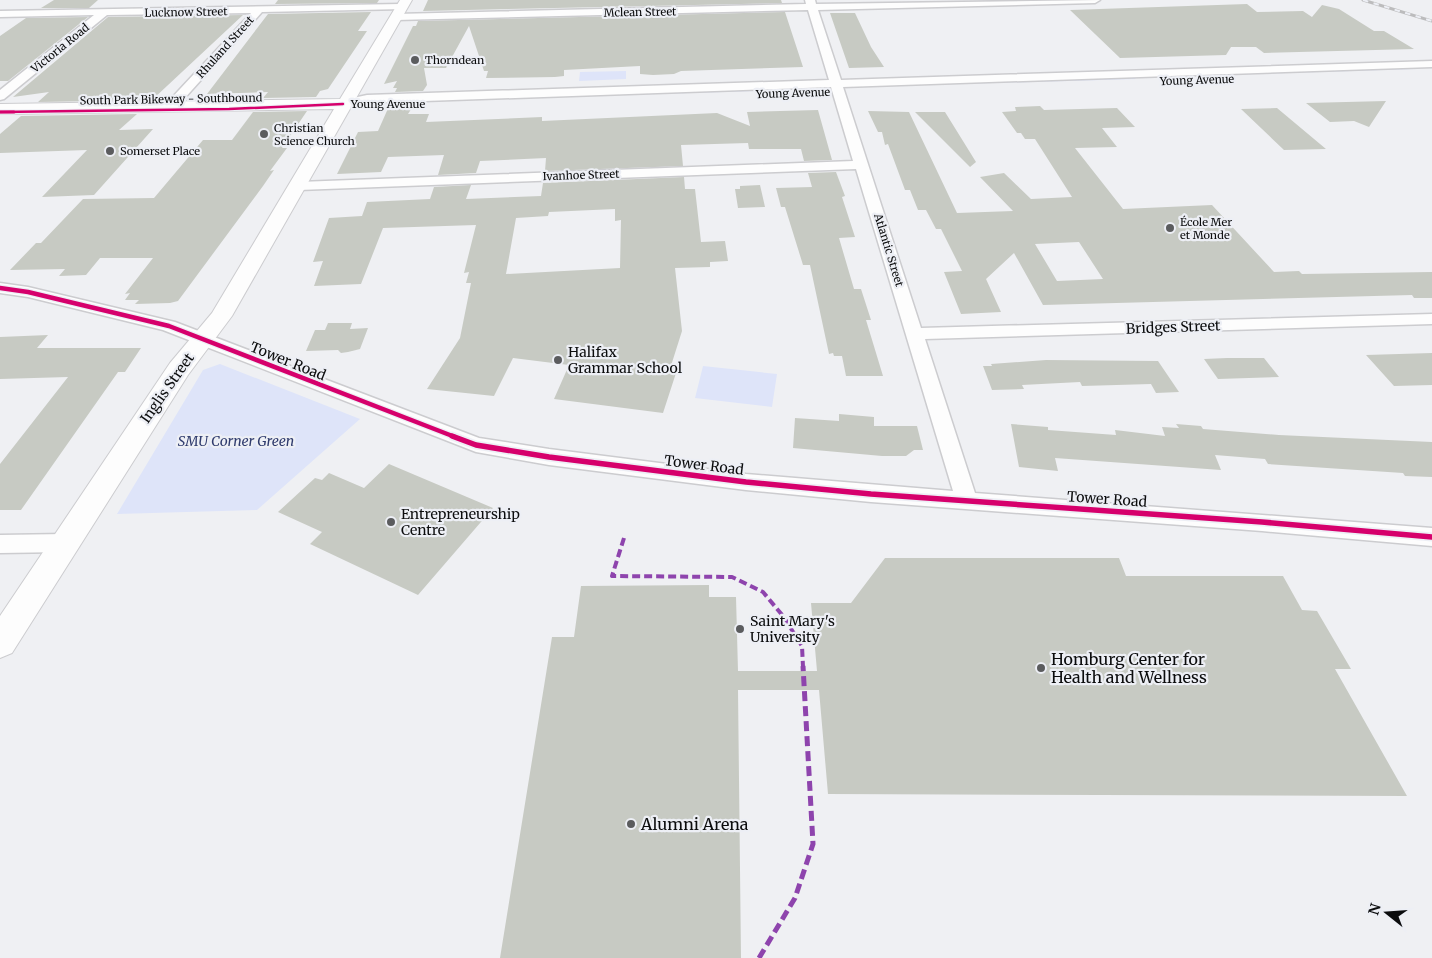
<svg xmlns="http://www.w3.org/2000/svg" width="1432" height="958" font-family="Merriweather,serif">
<rect width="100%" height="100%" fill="#eff0f3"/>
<path fill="#dee4f9" d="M1414,68L1416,69L1154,77V76Z
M626,71V79L579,81L580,72Z
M1134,77L1136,79L855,87L856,86Z
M819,87V89L363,103Z
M220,364L360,419L257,510L117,514L203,370Z
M703,366L777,374L772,407L695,398Z"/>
<path fill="#c7cac3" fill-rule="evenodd" d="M54,0H98L89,8H41Z
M278,0H379L377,3L275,4Z
M428,0H781L782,3L423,11Z
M1247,4L1257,12L1303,11L1312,17L1322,5L1339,9L1374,31H1384L1414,49L1264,53L1256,47H1231L1226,55L1120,58L1070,10Z
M371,12L358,31H367L328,89L320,91L316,97L263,98L268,92L207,94L268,14Z
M785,12L803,67L681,71L674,74L653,75L640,74V66L564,70V76L555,77L486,78L488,71H484L469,26L446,68H424L427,85L423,91L395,92L397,88H393L397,81L384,84L413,26H416L418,21Z
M830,13H855L871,47L884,67L849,68Z
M243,15L152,100L38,102L49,92L13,97L108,17Z
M88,17L8,81H0V36L26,18Z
M1386,101L1369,127L1354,121L1330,122L1306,103Z
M415,103L408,114H429L426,122L542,117V121L717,113L750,126L747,112L818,110L832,160L804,161L801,149H749L748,143L681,145L683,166L545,171L546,158L480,161L476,173L438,175L444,155L388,157L381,172L337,174L358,132L378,131L390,104Z
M1040,106L1044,110L1117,108L1135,127L1102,128L1117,147L1075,148L1123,209L1212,205L1274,272L1299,271L1302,274L1432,272V298H1414L1412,295L1043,305L1014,253L986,279L1001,312L961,314L944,272L962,271L941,229H936L926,210H918L910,190H905L888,144L885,145L882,132H878L868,111L909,112L957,213L1013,211L980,177L1004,173L1031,199L1072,197L1035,139H1025L1021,133H1017L1002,112L1016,111L1015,107ZM1079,242L1103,279L1057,281L1035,244Z
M1277,108L1326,149L1284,150L1241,109Z
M307,111L282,148H287L270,171L274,170L263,186L178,301L170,303L135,304L139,300H125L130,293L125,294L153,258H100L86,275L59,276L65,269L10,270L36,243H41L83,199L154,198L203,140H232L253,112Z
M915,112H945L976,162L970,167Z
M137,114L119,130L153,129L94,195L42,197L87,150L0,153V134L21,116Z
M836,172L845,196L842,197L855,237L839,238L854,289H861L871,320H866L883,376H846L842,356H834L833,353L829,354L810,265H803L785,207H781L776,188L812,187L808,173Z
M684,177L685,189H695L701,242L725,241L728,261L710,262V267L675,268L682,331L669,372L676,373L663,413L554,399L569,365L513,358L494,396L427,389L460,338L471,283H466L469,272L464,273L476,225L383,228L361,284L314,286L323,261L313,262L329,218L362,216L367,202L430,199L434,187L471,185L466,199L541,196L543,183ZM615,209V221L621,220L620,268L506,274L516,218L548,216L549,212Z
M760,185L765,207L738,208L735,189H740V186Z
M328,323H352L350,329L368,328L360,349L348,352L341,353L338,350L306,351L315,330H325Z
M48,335L37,348H141L125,372H118L21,510H0V464L68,377L0,379V337Z
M1432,353V385L1394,386L1366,355Z
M1227,358H1264L1279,377L1218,379L1204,359Z
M1046,360L1158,361L1179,392L1156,393L1151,384L1082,386L1080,382L1022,385L1024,389L992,390L983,366H992L991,364Z
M839,414L874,417V426H917L923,450H914L906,456H882L793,448L795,418L839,421Z
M1011,424L1048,427V430L1116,435L1115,430L1165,436L1162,427L1179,428L1176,424L1201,426L1203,429L1279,435L1432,442V477L1405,476L1403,473L1268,464L1265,459L1215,455L1221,470L1055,458L1058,471L1019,467Z
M389,464L493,508L418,595L310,544L322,532L278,512L315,478L322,480L329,473L364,488Z
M885,558H1119L1126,576H1283L1302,610L1317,611L1351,669H1335L1407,796L828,794L819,690H738L741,958H500L552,637H574L581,586L709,585V597H736L738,671H817L811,603H851Z"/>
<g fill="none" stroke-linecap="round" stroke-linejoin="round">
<g stroke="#cccccf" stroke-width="3">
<path id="minor" d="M805,0H815L816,4L1100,0L1095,3L818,10L841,80L1432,61V67L843,87L921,328L1432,314V324L925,339L975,493L1432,528V546L1262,531L871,502L746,490L549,465L476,452L163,330L28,297L0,293V283L28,287L175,322L479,438L549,449L746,474L953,491L856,169L299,190L292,186L299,182L853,161L831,87L367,103L343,108L337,104L339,101L367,95L829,80L808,10L396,20L391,17L396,14L806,4Z
M401,4L406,7L405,9L262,12L174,110H166L164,107L166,104L251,13L107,15L4,99L0,100V90L94,15L0,17V11Z
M65,534L73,536L76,543L73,550L65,552L0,553V535Z"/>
</g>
<g stroke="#cccccf" stroke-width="2">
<path id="tertiary" d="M400,0H412L232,316L188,375L12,653L0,658V616L170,363L212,313L334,109L0,114V104L340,99Z"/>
</g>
<use href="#minor" fill="#fdfdfd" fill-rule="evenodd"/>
<use href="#tertiary" fill="#fdfdfd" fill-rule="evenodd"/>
<g stroke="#bcbcbd" stroke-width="3">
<path id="rail" d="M1363,0L1432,21"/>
</g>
<use href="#rail" stroke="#edeff5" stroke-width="2" stroke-dasharray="5.5" stroke-linecap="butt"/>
<path stroke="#8e44ad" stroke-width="4" stroke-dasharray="8 4" stroke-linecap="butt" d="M624,538L612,576L732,577L763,592L783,616L802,646L803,667"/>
<path stroke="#8e44ad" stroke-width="5" stroke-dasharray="10 5" stroke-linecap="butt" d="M759,958L795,898L813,844L803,666"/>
<g stroke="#edeff5" stroke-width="4.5">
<path id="cycleway-far3" d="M0,112L229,109L343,104"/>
</g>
<g stroke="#edeff5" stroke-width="5">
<path id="cycleway-far2" d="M0,112H14"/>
</g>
<g stroke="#edeff5" stroke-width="7">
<path id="cycleway-far1" d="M0,288L28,292L169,326L455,437"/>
</g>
<g stroke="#edeff5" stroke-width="9">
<path id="cycleway" d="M452,436L476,445L549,457L746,482L871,494L1262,522L1432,537"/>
</g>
<use href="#cycleway-far3" stroke="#d6006c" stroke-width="2.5"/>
<use href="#cycleway-far2" stroke="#d6006c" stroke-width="3"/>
<use href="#cycleway-far1" stroke="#d6006c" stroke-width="4.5"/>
<use href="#cycleway" stroke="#d6006c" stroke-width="5.5"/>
</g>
<g fill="#5b5c5e" stroke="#edeff5" stroke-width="2">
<circle cx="415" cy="60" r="5"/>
<circle cx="264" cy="134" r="5"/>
<circle cx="110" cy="151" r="5"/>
<circle cx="1170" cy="228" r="5"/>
<circle cx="558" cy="360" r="5"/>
<circle cx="391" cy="522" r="5"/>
<circle cx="740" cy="629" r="5"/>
<circle cx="1041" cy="668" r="5"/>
<circle cx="631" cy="824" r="5"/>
</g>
<g text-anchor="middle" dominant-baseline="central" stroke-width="4.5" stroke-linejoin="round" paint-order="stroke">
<g font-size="11" fill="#0b0c0d" stroke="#edeff5">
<text transform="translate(186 12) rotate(-1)">Lucknow Street</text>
<text transform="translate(640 12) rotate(-1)">Mclean Street</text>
<text transform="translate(225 47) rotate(-48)">Rhuland Street</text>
<text transform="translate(60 48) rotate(-39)">Victoria Road</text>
<text transform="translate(1197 80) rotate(-2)">Young Avenue</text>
<text transform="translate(793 93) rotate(-2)">Young Avenue</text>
<text transform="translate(171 99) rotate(-1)">South Park Bikeway - Southbound</text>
<text x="388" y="104">Young Avenue</text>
<text transform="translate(581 175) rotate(-2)">Ivanhoe Street</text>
<text transform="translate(889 250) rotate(73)">Atlantic Street</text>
</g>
<g font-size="11" fill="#0b0c0d" stroke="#edeff5" text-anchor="start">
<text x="425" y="60">Thorndean</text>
<text x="274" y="128">Christian<tspan x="274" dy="13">Science Church</tspan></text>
<text x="120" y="151">Somerset Place</text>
<text x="1180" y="222">École Mer<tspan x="1180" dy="13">et Monde</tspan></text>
</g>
<g font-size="14" fill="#0b0c0d" stroke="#edeff5">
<text transform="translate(1173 327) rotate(-2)">Bridges Street</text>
<text transform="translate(288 361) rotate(22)">Tower Road</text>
<text transform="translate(167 388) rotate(-55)">Inglis Street</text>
<text transform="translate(704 465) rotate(7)">Tower Road</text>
<text transform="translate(1107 499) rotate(4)">Tower Road</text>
</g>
<g font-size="14" fill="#0b0c0d" stroke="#edeff5" text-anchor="start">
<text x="568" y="352">Halifax<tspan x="568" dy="16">Grammar School</tspan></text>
<text x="401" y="514">Entrepreneurship<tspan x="401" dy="16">Centre</tspan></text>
<text x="750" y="621">Saint Mary's<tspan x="750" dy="16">University</tspan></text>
</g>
<g font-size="14" font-style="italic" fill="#2f3b6d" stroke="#edeff5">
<text x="236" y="441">SMU Corner Green</text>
</g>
<g font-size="16" fill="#0b0c0d" stroke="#edeff5" text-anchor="start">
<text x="1051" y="659">Homburg Center for<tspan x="1051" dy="18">Health and Wellness</tspan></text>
<text x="641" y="824">Alumni Arena</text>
</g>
</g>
<g transform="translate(1387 913) rotate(287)" stroke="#edeff5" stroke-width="4" paint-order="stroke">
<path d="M0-4L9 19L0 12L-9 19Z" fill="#0b0c0d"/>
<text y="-8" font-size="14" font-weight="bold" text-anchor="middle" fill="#0b0c0d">N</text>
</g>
</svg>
